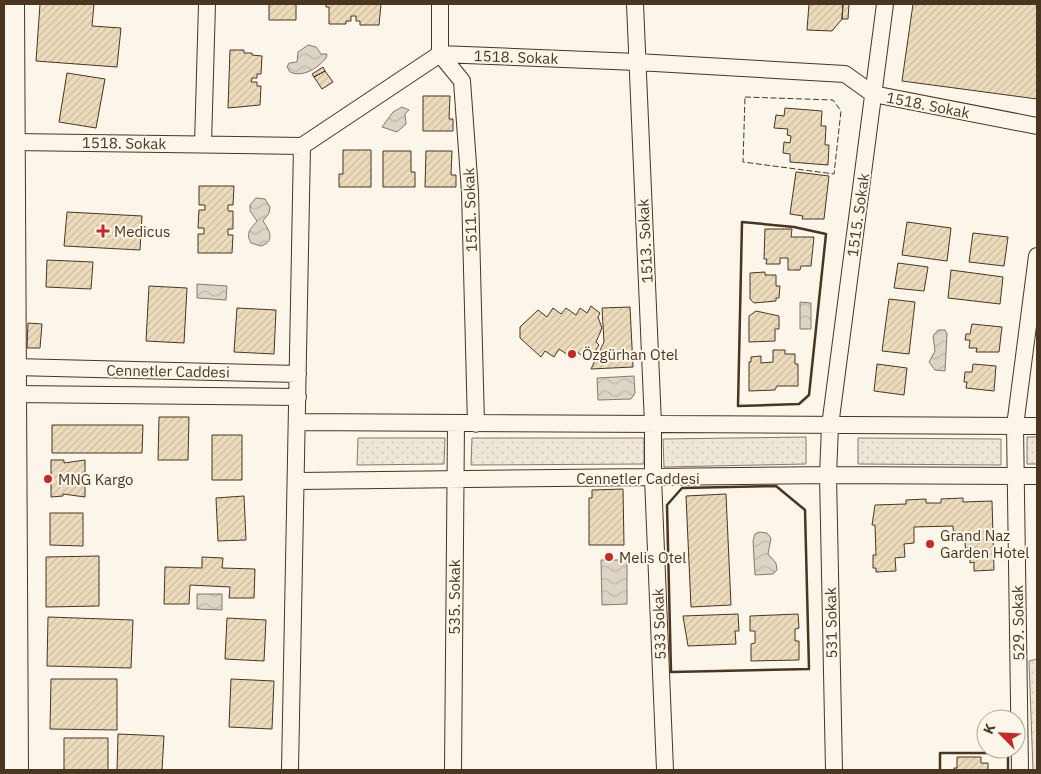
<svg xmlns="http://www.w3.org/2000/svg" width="1041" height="774" font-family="'IBM Plex Sans',sans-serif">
<defs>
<pattern id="grass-dots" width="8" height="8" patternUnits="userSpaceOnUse" patternTransform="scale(1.25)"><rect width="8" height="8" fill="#ede6d9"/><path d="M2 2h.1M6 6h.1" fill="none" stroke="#cdc6ba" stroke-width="1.8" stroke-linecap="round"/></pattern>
<pattern id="water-waves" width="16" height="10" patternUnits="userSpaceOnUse" patternTransform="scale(1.25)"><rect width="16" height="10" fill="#dcd4c6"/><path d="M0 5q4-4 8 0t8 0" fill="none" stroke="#beb7aa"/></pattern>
<pattern id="building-hatch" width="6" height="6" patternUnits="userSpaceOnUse" patternTransform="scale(1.25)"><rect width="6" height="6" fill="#ecdcbc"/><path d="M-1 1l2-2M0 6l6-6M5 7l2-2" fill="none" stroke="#ccbda1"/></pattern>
</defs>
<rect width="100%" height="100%" fill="#fbf6e9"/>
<path fill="url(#grass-dots)" stroke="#887966" d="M806,437V464L664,467L663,439Z
M1027,437H1037V464H1027Z
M358,438H445L444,464L357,465Z
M472,438H644V464L471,465Z
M858,438L1001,439V465L858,464Z
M1037,659V770H1033L1029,661Z"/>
<path fill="url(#water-waves)" stroke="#887966" d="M308,45L316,47L321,54H327L326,58C318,68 303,78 290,72L287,67L289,63L297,62L298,52Z
M402,107L409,110L405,114L406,124L397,132L382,127L393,112Z
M256,198L265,199L270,207L269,213L263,221C269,230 276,241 261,246L251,243C245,232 251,229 257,221L250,211V205Z
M197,284L227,286L226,300L197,298Z
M800,302L811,303V329H800Z
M938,330H945L947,334L945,371L935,370L929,362L935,351L933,336Z
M634,376L635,393L631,399L598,400L597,378Z
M759,532L767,533L771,538L768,554L776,563L777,570L773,574L755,575L753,541L755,534Z
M601,560H627V604L602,605Z
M197,594H222V610L197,609Z"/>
<path fill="url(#building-hatch)" stroke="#4a3520" d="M40,4H94L92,26L121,28L117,67L36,61Z
M269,4H296V20H269Z
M326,4H381L379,25H360V21H356V16H351V21H346V24H329V7H326Z
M809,4H843L842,19L832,31L807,30Z
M843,4H849L848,19H842Z
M913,4H1037V99L902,81Z
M230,50H244V53H252V55L262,56L261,74H257V78H252L251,82H257V86H261L260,105L228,108Z
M323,67L325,71L314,77L312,74Z
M325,71L333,82L322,89L314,77Z
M67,73L105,79L96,128L59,122Z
M423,96H450L449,119H453V131H423Z
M785,108L822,111L821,126H826L825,145H829L828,165L790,162V154L783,153L784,142L790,143L791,136L787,135L788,129L774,128L776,115L784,116Z
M343,150H371V187H339V174H343Z
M383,151H411V172H415V187H383Z
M426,151H452L451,175H456V187H425Z
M796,172L829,176L824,219H802L803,216L790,214Z
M199,186H234L233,205H228V211H233V229H228V235H233L232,253H198V234H204V228H198L199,210H205V205H199Z
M67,212L142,216L140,250L64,246Z
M907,222L951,228L947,261L902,255Z
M765,229H792L791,237H814L811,266H801L800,270H788V258H780V264H766L767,259H764Z
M973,233L1008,237L1004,266L969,262Z
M47,260L93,262L91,289L46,287Z
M898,263L928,267L924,291L894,288Z
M951,270L1003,277L1000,304L948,298Z
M765,272V275H776V286H780L779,298H776V301L754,303L750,299V273Z
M149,286L187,288L184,343L146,341Z
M889,299L915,302L909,354L882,351Z
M591,306L600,313L598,317L602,328L596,342L599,345L594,353L586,348L581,355L572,348L568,355L559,349L554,357L545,351L541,357L520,338V327L538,310L547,317L553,308L561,314L566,308L576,315L580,308L587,313Z
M630,307L633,367L591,369L604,342L602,308Z
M237,308L276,310L274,354L234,352Z
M756,311L779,316V329H775V341L749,342V316Z
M28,323L42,324L40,348H27Z
M972,324L1002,327L999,352H976L977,348H969L970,340H965L966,334H970Z
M773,350H785V354H795V364H798V386H777L775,390L749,391V362H751V357L761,356V363L773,362Z
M877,364L907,368L904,395L874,391Z
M973,364L996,366L994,391L966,388L967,382H964L965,372H972Z
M159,417H189L188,460H158Z
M52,425H143L142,453H52Z
M212,435H242V480H212Z
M51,460H64V463L85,460V497L63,494V496L51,497Z
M623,489L624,545H589V498H592V490Z
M726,494L731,605L691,607L686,496Z
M244,496L246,540L218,541L216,498Z
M963,498V502L992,501L994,570L974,571V562L970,563V557H966L965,541H954L953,526L914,527V543L904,544L905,557L895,558L896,571L876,572V568H873V555H876L875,525H872L875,505L906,504V500L926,499V503H941V499Z
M50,513H83V546L50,545Z
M99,556V606L46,607V557Z
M202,557L223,558L222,568L255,569L254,598H229L230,587L190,585L189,604H164L165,567L202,568Z
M738,614L739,631H735L736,644L688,646L683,616Z
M798,614L799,628L795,629V641H799V660L751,661V644L755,643V631H750V616Z
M48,617L133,620L131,668L47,666Z
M227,618L266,620L264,661L225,659Z
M51,679H117V730L50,729Z
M231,679L274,681L272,729L229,727Z
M118,734L164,736L162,770H117Z
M64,738H108V770H64Z
M957,757H981V763H988V770H954V768H957Z"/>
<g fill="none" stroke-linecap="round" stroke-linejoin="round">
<g stroke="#4a3520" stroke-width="18">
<path id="street" d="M440,4V54L462,81L470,192L476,424
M635,4L653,424V478L665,770
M13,142L302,146L440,54L637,62L845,74L873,94L1037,126
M203,144L207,4
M14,367L298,374
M14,394L298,397
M298,422L1037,426
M297,481L828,475L1037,476
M290,770L302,146
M453,770L456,424
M834,770L828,475L830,426L885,4
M1020,770L1015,426L1037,256"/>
</g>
<g stroke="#4a3520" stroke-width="26">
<path id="secondary" d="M12,4L16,770"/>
</g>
<use href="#street" stroke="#fbf6e9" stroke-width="16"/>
<use href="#secondary" stroke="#fbf6e9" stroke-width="24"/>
<path stroke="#4a3520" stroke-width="1" stroke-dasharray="6 2.5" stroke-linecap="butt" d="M745,97L833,100L841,111L834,174L743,162Z"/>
<path stroke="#4a3520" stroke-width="2.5" d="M742,222L794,227L826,234L809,395L799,404L738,406Z
M776,486L805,510L809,669L671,672L667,505L682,488Z
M940,770V753H1008V770"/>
</g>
<g fill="#c62828" stroke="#fbf6e9" stroke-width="2">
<path d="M100.5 223.5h5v5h5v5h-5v5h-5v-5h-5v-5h5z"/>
<circle cx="572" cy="354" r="5"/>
<circle cx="48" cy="479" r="5"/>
<circle cx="930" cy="544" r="5"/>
<circle cx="609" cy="557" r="5"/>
</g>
<g text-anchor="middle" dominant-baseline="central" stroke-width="4" stroke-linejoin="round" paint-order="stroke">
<g font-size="15" fill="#4a3520" stroke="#fbf6e9">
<text transform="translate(516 57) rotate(2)">1518. Sokak</text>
<text transform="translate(928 105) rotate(11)">1518. Sokak</text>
<text transform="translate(124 143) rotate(1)">1518. Sokak</text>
<text transform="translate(470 210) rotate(-92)">1511. Sokak</text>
<text transform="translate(858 215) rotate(-82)">1515. Sokak</text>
<text transform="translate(645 241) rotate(-93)">1513. Sokak</text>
<text transform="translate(168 371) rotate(1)">Cennetler Caddesi</text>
<text x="638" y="478">Cennetler Caddesi</text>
<text transform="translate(454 597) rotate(-90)">535. Sokak</text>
<text transform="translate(831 623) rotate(-91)">531 Sokak</text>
<text transform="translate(1018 623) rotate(-91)">529. Sokak</text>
<text transform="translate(659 624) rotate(-92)">533 Sokak</text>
</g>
<g font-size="15" fill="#4a3520" stroke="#fbf6e9" text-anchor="start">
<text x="114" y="231">Medicus</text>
<text x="582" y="354">Özgürhan Otel</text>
<text x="58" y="479">MNG Kargo</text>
<text x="940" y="535">Grand Naz<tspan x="940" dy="17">Garden Hotel</tspan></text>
<text x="619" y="557">Melis Otel</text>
</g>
</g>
<rect width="1041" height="774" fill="none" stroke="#4a3520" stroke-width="10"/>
<g transform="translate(1001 734) rotate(294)"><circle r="24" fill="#fbf6e9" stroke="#b4a999"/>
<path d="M0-4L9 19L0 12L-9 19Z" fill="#c62828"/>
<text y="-8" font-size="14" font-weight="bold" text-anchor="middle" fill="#4a3520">K</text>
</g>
</svg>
